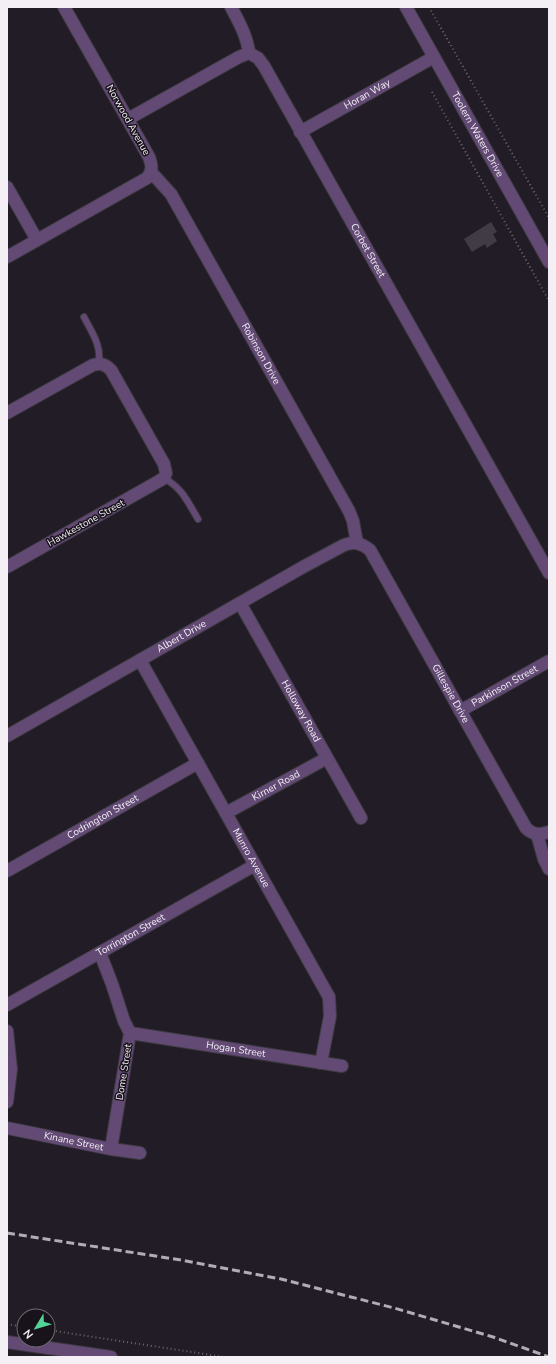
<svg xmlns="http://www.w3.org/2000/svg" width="556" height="1364" font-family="'Nunito Sans',sans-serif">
<rect width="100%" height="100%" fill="#211c25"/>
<path fill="#403b45" d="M491,222L497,232L493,234L497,241L487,248L485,244L472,252L464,239Z"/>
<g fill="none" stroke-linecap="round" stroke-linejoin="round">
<g stroke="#3e3a42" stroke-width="8">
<path id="service" d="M84,317C92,333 101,344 99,363
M164,478C183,489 187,501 198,519"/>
</g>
<g stroke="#3e3a42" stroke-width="14">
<g id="minor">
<path d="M231,7C239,22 247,36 249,53"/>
<path id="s1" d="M128,119L239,57L249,53L258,58L264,66L549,573"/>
<path id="s2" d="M300,132L434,57"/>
<path id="s3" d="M151,172L171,194L349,511L353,521L357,543"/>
<path d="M7,187L37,240"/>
<path d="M7,257L147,178C153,171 152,165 149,157L64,7"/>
<path d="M7,413L93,365C101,363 105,364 111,370L164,464L166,473L164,478L159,481L7,567"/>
<path id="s4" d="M240,603L361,818"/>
<path id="s5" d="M140,660L329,997L330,1016L321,1063"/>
<path id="s6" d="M460,711L549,661"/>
<path id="s7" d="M226,813L327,758"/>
<path d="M537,834L544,859L549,869"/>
<path id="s8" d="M7,871L198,763"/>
<path d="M100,953L112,984L124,1021L130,1033L111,1149"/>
<path id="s9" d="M7,1005L255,865"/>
<path d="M7,1031L11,1069L7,1102"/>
<path id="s10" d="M130,1033L342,1066"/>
<path id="s11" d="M7,1128L111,1149L140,1153"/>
<path d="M7,1342L111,1357"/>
</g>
</g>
<g stroke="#3e3a42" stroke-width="14">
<g id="tertiary">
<path id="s12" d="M406,7L549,262"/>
<path id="s13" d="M7,736L303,567L344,545C354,541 361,543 370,550L526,828C533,835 539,835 549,832"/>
</g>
</g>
<path stroke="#6c6870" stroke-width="2" stroke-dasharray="1 3" stroke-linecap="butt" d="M429,7L549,218
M432,92L549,301
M7,1324L24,1327
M48,1330L224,1357"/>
<use href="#service" stroke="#624a74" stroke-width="6"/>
<use href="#minor" stroke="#624a74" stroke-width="12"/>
<use href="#tertiary" stroke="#624a74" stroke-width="12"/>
<path stroke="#b2adb4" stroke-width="3" stroke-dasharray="8 4" stroke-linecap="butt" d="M7,1233L181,1260L281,1279L394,1308L493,1337L549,1357"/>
</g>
<g text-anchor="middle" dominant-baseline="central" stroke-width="3" stroke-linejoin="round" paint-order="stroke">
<g font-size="10" fill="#f3eff5" stroke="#18131b">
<text stroke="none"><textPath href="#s2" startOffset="77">Horan Way</textPath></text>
<text transform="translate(128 120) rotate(61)">Norwood Avenue</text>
<text stroke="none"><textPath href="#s12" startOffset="146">Toolern Waters Drive</textPath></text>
<text stroke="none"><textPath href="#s1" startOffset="370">Corbet Street</textPath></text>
<text stroke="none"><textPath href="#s3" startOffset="213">Robinson Drive</textPath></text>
<text transform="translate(86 523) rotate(-29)">Hawkestone Street</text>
<text stroke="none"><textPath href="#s13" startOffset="201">Albert Drive</textPath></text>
<text stroke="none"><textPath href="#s6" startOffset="51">Parkinson Street</textPath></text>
<text stroke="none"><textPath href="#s13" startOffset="580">Gillespie Drive</textPath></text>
<text stroke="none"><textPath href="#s4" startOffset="124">Holloway Road</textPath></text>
<text stroke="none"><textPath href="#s7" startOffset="57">Kirner Road</textPath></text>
<text stroke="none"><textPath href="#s8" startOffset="110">Codrington Street</textPath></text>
<text stroke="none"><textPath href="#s5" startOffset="227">Munro Avenue</textPath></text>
<text stroke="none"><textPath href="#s9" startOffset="142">Torrington Street</textPath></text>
<text stroke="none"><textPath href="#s10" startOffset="107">Hogan Street</textPath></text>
<text transform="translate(124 1072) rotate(-81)">Dome Street</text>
<text stroke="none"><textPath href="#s11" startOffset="68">Kinane Street</textPath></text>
</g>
</g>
<rect width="556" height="1364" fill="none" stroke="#f3eff5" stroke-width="16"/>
<g transform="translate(36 1328) rotate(232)"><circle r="19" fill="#18131b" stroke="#706b72"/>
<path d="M0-3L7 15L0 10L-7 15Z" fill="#52d397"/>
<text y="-6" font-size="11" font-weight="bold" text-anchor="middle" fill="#f3eff5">N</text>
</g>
</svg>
